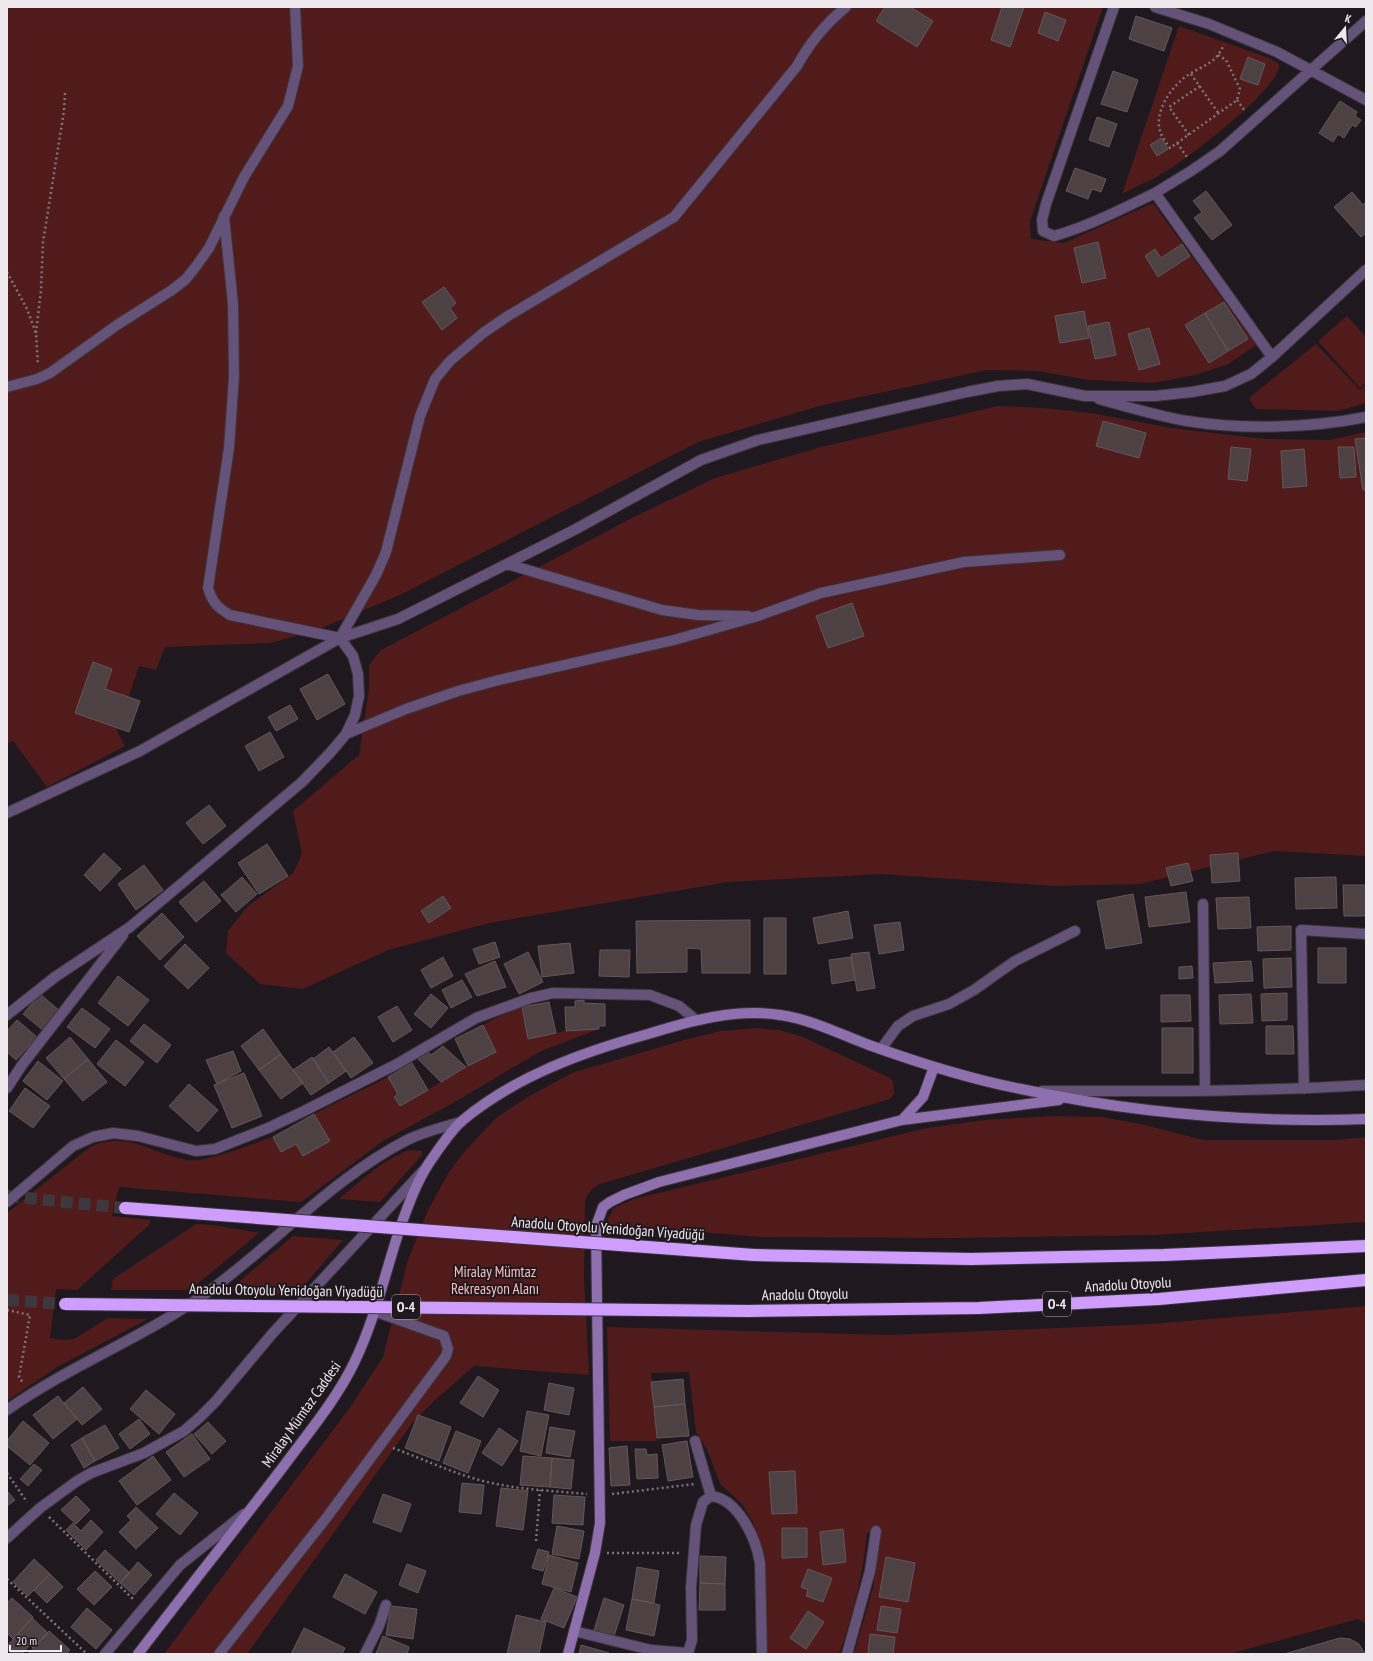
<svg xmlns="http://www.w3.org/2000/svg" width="1373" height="1661" font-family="'PT Sans Narrow',sans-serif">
<rect width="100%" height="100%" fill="#20181f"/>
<path fill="#511b1b" d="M7,7H1103L1030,221L1031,239L1064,243L1153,203L1256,345L1228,364L1195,375L1153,383L1089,380L1038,371L987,370L823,405L698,442L400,595L314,631L270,643L165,647L156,670L139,666L117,731L125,746L47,787L13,741L7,744Z
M1179,26L1269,58L1279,64C1283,86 1189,157 1168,170C1154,179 1137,186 1122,194Z
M1347,316L1366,337V383L1360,388L1318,341Z
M1316,344L1360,390L1366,385V403L1338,411L1256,409L1249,398Z
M998,406L1044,408L1091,413L1171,428L1265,439L1330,440L1366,432V856L1274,851L1140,884L1054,886L881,874L728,882L489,923L388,950L303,989L260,984L226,953L228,931L247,907L293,873L302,854L293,811L359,755L369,689V665L381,650L636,516L715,478L821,447Z
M522,1007L528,1038L566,1031L599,1029L541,1051L460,1099L383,1141L301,1202L119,1187L112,1216L151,1220L149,1225L77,1290L56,1289L50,1338L61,1340L74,1339L108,1318L148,1319L57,1367L7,1401V1213L90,1147C128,1130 152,1154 187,1160C206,1163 254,1143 273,1137L281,1151L296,1144L303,1156L329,1141L314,1114L388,1077L398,1094L394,1097L400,1106L466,1067L483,1025L498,1017Z
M754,1028L779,1030L803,1037L888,1077L893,1081L894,1093L890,1099L600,1184C591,1189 588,1192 585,1202L584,1279L589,1375L474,1366L434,1401L413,1422L247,1654H164L349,1409L383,1357L408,1260L428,1210L449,1172L465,1151L496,1118L526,1098L572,1073L684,1040L721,1031Z
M1053,1116L1102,1117L1141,1124L1203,1140H1337L1366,1137V1222L1154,1235L954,1238L761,1237L605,1224L614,1208L634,1199L927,1128L985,1120Z
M410,1150L422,1151V1155L380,1202L339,1199C361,1181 383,1159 410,1150Z
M196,1224L213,1225L259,1233L190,1290H111L113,1279Z
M293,1236L343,1240L296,1295L228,1291Z
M1366,1306V1623L1358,1619L1229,1654H854L873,1588L881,1535L876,1531L867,1533C863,1575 853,1614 839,1654H768L764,1555L753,1522L742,1504L720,1484L707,1449L696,1432L689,1372L651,1373L657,1441H610L607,1327L888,1335L1151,1324Z"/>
<path fill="#4d4144" stroke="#64575b" d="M885,7H910L933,21L917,47L876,21Z
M1002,7H1024L1010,47L991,40Z
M1045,12L1066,20L1058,41L1038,33Z
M1136,16L1172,28L1164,51L1129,39Z
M1248,57L1265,64L1258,85L1240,79Z
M1113,71L1138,80L1127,112L1101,104Z
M1340,101L1357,112L1355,116L1361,120L1356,127L1352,125L1344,138L1338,134L1333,142L1319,133Z
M1097,117L1117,124L1109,147L1089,140Z
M1161,138L1168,149L1157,156L1150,145Z
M1075,168L1106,179L1101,192L1092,189L1088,199L1066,191Z
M1206,191L1232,225L1212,240L1194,218L1202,212L1193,201Z
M1352,192L1363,205L1366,202V233L1361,237L1334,207Z
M1098,242L1106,278L1082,283L1074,248Z
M1182,244L1190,256L1158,277L1145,256L1155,249L1161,258Z
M444,287L456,303L450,308L457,318L442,330L422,302Z
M1224,302L1248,339L1228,351L1205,313Z
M1084,311L1089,338L1060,343L1055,316Z
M1205,313L1228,351L1209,363L1185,325Z
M1109,322L1116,355L1095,359L1088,326Z
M1149,328L1160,364L1139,370L1128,334Z
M1103,421L1146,433L1139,458L1096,446Z
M1366,438V490H1363L1355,439Z
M1231,447L1251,449L1247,481L1228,479Z
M1338,447H1354L1356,477L1340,478Z
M1304,449L1307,486L1283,488L1281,451Z
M852,603L864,636L828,648L816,616Z
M93,662L112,669L105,689L140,701L129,732L75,713Z
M328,674L345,704L317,720L300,689Z
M290,705L298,719L276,731L268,717Z
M270,732L284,757L259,771L245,746Z
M209,805L226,826L203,844L186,823Z
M267,844L288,876L259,894L238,863Z
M104,853L121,869L100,891L84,875Z
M1238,853L1240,881L1212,883L1210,855Z
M1188,863L1193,881L1171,886L1166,868Z
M144,865L163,890L136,910L118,884Z
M242,877L257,894L236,912L221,895Z
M1336,877L1337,908L1296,909L1295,878Z
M204,881L221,901L196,922L179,902Z
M1343,885H1366V916H1344Z
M1186,892L1190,922L1149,927L1145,897Z
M1133,894L1142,943L1106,949L1097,901Z
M443,896L451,908L429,923L421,911Z
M1249,897L1251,928L1218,929L1216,898Z
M848,911L853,938L818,944L813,918Z
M162,913L184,937L160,960L137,936Z
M764,918H786V974H764Z
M750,920V973H702L701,949L687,948V972L637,973L636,921Z
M900,922L904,950L879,954L874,925Z
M1291,926V950L1258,951L1257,927Z
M495,942L500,957L479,964L473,949Z
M570,943L574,973L542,977L538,946Z
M185,944L209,968L188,989L164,966Z
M1318,948H1346V983H1318Z
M600,950H630L629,977L599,976Z
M528,952L543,982L519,994L504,964Z
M869,952L875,988L857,991L851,954Z
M443,957L453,976L431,988L421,970Z
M851,957L855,980L832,984L829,960Z
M1291,958L1292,987L1264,988L1263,959Z
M495,961L506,987L477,996L465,974Z
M1251,961L1253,981L1215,983L1213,963Z
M1192,966L1193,978L1179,979V967Z
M118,976L149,1000L128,1026L98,1003Z
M462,980L472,997L451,1008L442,990Z
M1287,993V1020L1262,1021L1261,994Z
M40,994L61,1012L44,1031L23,1014Z
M431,994L448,1008L431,1028L414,1014Z
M1251,994L1253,1023L1220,1024L1219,995Z
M1161,995H1190L1191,1021L1161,1022Z
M584,1000V1003L605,1004V1026H599V1029L566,1031L565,1007H575V1001Z
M549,1002L556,1033L528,1039L522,1007Z
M397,1006L412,1030L393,1042L378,1017Z
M82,1008L110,1029L95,1048L67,1027Z
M17,1020L37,1037L16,1060L7,1052V1031Z
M144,1024L171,1045L157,1063L130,1041Z
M483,1025L496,1052L468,1066L455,1039Z
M1266,1026H1293L1294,1054H1266Z
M1162,1028H1193V1073H1162Z
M263,1029L281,1054L259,1070L241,1046Z
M70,1037L88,1059L64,1079L46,1058Z
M354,1037L373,1063L351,1078L333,1052Z
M116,1040L144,1062L125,1086L97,1064Z
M443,1046L466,1067L441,1082L418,1059L428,1052L431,1055Z
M329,1047L346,1071L329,1083L313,1059Z
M233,1051L241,1071L217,1084L206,1060Z
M281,1054L303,1083L281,1099L259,1070Z
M312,1057L329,1083L311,1095L293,1070Z
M88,1059L107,1082L83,1101L64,1079Z
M38,1061L63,1081L47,1100L23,1081Z
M412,1063L428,1090L400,1106L394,1097L398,1094L388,1077Z
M244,1073L262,1116L232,1128L214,1085Z
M189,1084L218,1110L198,1132L169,1106Z
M25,1088L50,1106L33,1128L9,1111Z
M314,1114L330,1141L303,1156L296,1144L281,1152L273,1137Z
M478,1376L499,1390L483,1417L460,1403Z
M683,1379L685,1404L654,1407L651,1382Z
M549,1383L574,1388L569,1415L544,1410Z
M83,1387L102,1409L82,1425L64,1403Z
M146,1390L175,1414L159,1434L130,1409Z
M58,1396L77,1419L53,1439L33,1415Z
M685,1404L689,1436L657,1438L654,1407Z
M527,1411L549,1415L541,1456L520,1451Z
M418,1415L451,1427L439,1461L405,1448Z
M139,1419L150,1434L130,1449L119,1434Z
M23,1421L49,1443L30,1465L7,1446V1441Z
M208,1422L226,1441L212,1454L194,1434Z
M105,1425L119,1448L95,1461L82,1438Z
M550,1427L575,1431L570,1457L546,1453Z
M499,1428L518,1441L502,1466L482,1453Z
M456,1431L481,1441L468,1473L443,1463Z
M192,1434L210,1459L184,1477L166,1452Z
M82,1438L95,1461L84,1468L71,1445Z
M687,1441L693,1477L668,1481L662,1445Z
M627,1446L630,1485L611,1486L609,1448Z
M635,1449H646L647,1455L657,1454L658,1478L637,1479Z
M153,1456L171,1480L137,1505L119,1481Z
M523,1456L552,1458L550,1487L520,1485Z
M552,1458L574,1460L571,1489L550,1487Z
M34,1464L42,1470L28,1486L20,1479Z
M795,1471L797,1513L772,1514L769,1472Z
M462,1483L484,1485L481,1514L459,1512Z
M501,1488L528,1491L523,1530L496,1526Z
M7,1491L15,1500L7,1506Z
M174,1493L198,1513L180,1535L156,1514Z
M383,1494L411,1504L401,1532L373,1522Z
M554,1495L585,1497L583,1525L552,1523Z
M76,1496L90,1510L76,1524L61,1510Z
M136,1507L158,1528L136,1549L119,1532L131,1520L127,1516Z
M91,1520L103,1532L86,1550L66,1530L73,1523L81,1531Z
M557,1526L584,1531L579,1559L552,1554Z
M782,1528H807V1557L782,1558Z
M843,1529L846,1562L823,1565L820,1532Z
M538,1549L549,1552L543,1571L532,1568Z
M105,1550L130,1573L120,1583L96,1560Z
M549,1555L578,1563L571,1592L542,1584Z
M700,1556L726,1557L725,1584L700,1583Z
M886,1557L915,1563L908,1602L879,1597Z
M34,1559L50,1574L28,1596L13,1582Z
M138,1562L152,1575L134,1595L120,1583Z
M407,1564L426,1571L418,1593L399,1585Z
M637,1567L659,1571L654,1603L632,1599Z
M808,1569L832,1578L823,1602L806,1596L808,1590L801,1587Z
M95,1571L112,1587L94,1605L77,1589Z
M50,1574L63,1587L47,1603L34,1590Z
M345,1574L377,1592L365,1614L333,1597Z
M700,1583L725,1584V1610H699Z
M554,1588L577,1597L564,1628L541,1619Z
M12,1598L33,1617L13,1639L7,1633V1603Z
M604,1598L624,1605L614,1636L594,1630Z
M632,1599L660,1605L654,1636L626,1630Z
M391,1606L417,1609L413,1639L386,1635Z
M881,1606L901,1609L897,1633L877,1630Z
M87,1608L112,1630L96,1649L71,1627Z
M808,1611L824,1622L806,1649L790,1638Z
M516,1615L546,1622L539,1654H507Z
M32,1618L48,1633L33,1648L18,1634Z
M304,1628L345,1648L342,1654H291Z
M49,1631L70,1650L66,1654H28Z
M18,1634L30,1645L22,1654H13L7,1649V1646Z
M870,1634L895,1637L893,1654H868Z
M383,1636L409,1647L407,1654H376Z
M1340,1638L1350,1639L1359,1644L1365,1654H1284Z
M581,1645L609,1653L608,1654H579Z"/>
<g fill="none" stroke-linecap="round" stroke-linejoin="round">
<path stroke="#3f373e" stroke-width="12" stroke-dasharray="12 6" stroke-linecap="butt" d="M7,1196L125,1208
M7,1300L65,1304"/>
<g stroke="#3d353c" stroke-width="12">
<path id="service" d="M881,1049L898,1026L913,1016L949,1004L974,990L1015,961L1075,931"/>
</g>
<g stroke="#3d353c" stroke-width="12">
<path id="minor" d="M1114,7L1046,204L1042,220L1043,231L1054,236C1089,226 1122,209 1155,193
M1155,7L1209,24L1277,52L1366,100
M1272,357L1155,193L1191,171L1220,151L1366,21
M7,387L37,379L50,373L117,325L172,290L186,279L197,265L209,248L244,177L288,106L298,66L295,7
M1099,399C1128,407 1158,416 1187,421C1243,430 1311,428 1366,417
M507,564L662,610L698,615L748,616
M340,638L376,575L386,552L420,416L435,379L450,361L483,333L508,316L674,217L797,66C810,42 825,24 846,7
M346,734L406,709L458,691L499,680L674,640L758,616L821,593L964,562L1060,555
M7,813L140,751L340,638L398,619L576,529L701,460L758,440L967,392L998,386L1027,384L1085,396H1155L1192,392L1225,386L1251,374L1272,357L1366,270
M1203,904L1205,1091
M7,1015L55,977L130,927L302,782L330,753L346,734L355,715L359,696L358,674L353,656L340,638L230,615C218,608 212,602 208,588L229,448L234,376L233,304L224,216
M7,1088L22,1065L123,935
M1304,1089L1301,930L1366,934
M1042,1091C1150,1091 1258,1092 1366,1085
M7,1202L73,1146L93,1137L113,1133L138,1136L196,1151L215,1149L268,1128L302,1112L397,1064L476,1018L531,998L553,993L650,995L679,1006L696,1020
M7,1410C72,1364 148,1336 212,1289C277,1241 335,1177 407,1140C424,1132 442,1127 461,1122
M695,1441L711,1496
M7,1538L40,1508L77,1481L91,1473L144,1453L184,1431L200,1417L216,1401L272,1334L423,1171
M574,1631L651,1650L688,1653L692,1640L691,1588L696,1525L703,1502L711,1496C738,1499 756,1538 760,1563L762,1654
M105,1654L180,1565L244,1514
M219,1654L327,1517L446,1356L448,1349L444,1336L374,1311
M365,1654L379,1626L386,1605
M847,1654L870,1571L876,1531"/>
</g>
<g stroke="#3d353c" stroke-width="12">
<path id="secondary" d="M902,1120L923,1097L934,1067
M138,1654C186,1591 235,1530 283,1467C308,1433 336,1400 354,1363C375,1320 385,1273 400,1228C408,1206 416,1183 429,1163C439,1149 450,1131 463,1120C516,1076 583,1052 648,1034C690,1021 735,1008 780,1015C810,1019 840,1034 869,1045C919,1063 969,1079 1021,1089C1134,1113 1251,1123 1366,1119
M568,1654L595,1553L600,1523L596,1226L603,1207L610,1202L624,1195L659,1182L902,1120L1059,1100"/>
</g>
<g stroke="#3d353c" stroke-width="14">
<path id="motorway" d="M754,1255L971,1259L1164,1255L1366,1246
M748,1311L979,1308L1159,1299L1366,1280"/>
</g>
<path stroke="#7c757b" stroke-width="2.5" stroke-dasharray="2 3" stroke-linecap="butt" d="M1218,55L1226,60L1240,89L1237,100L1170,148C1165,141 1160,135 1159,126C1157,107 1173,85 1188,75C1205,64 1216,64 1224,44
M1191,74L1219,114
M1237,100L1245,111
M1189,135L1169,107L1200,86
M1177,143L1187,157
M7,272L27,309L36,333L38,365
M36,333L41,290L43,242L64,111L65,92
M7,1310L30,1315L19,1377L23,1383
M393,1448C426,1460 458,1476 492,1483C523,1490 556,1491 587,1494
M7,1473L27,1502
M612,1494L695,1484
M49,1517L134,1600
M536,1541L540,1490
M607,1553H680
M7,1579L87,1654"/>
<use href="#service" stroke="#645278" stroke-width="10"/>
<use href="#minor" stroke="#645278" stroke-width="10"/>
<use href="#secondary" stroke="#8f70ae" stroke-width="10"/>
<use href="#motorway" stroke="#ce9dfe" stroke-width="12"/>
<g stroke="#3d353c" stroke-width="14" stroke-linecap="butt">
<path id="motorway-bridge" d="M125,1208L754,1255
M65,1304L748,1311"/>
</g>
<use href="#motorway-bridge" stroke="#ce9dfe" stroke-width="12"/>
</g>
<g text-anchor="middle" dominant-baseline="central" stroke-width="4" stroke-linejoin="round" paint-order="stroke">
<g fill="#20181f" stroke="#b1aab0" stroke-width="1">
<rect x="1043" y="1292" width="28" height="24" rx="3"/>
<rect x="392" y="1295" width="28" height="24" rx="3"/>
</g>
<g font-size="14" font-weight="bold" fill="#efe9ee">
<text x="1057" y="1304">O-4</text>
<text x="406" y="1307">O-4</text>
</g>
<g font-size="15" fill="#efe9ee" stroke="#20181f">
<text transform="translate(608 1228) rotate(4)">Anadolu Otoyolu Yenidoğan Viyadüğü</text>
<text transform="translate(1128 1284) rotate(-3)">Anadolu Otoyolu</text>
<text transform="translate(286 1290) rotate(1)">Anadolu Otoyolu Yenidoğan Viyadüğü</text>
<text transform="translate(805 1294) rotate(-1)">Anadolu Otoyolu</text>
<text transform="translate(301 1414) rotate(-55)">Miralay Mümtaz Caddesi</text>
</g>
<g font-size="15" fill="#fcc1bd" stroke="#20181f">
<text x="495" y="1271">Miralay Mümtaz<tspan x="495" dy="17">Rekreasyon Alanı</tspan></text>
</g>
</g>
<rect width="1373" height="1661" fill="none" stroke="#efe9ee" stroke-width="16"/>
<g transform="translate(1345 28) rotate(18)" stroke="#20181f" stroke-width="3" paint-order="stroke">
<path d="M0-3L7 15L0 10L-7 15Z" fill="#efe9ee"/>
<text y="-6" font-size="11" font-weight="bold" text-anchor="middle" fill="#efe9ee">K</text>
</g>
<path d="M10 1645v6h51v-6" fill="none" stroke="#efe9ee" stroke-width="2"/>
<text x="16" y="1645" font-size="12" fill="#efe9ee" stroke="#20181f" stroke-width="3" paint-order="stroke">20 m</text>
</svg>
